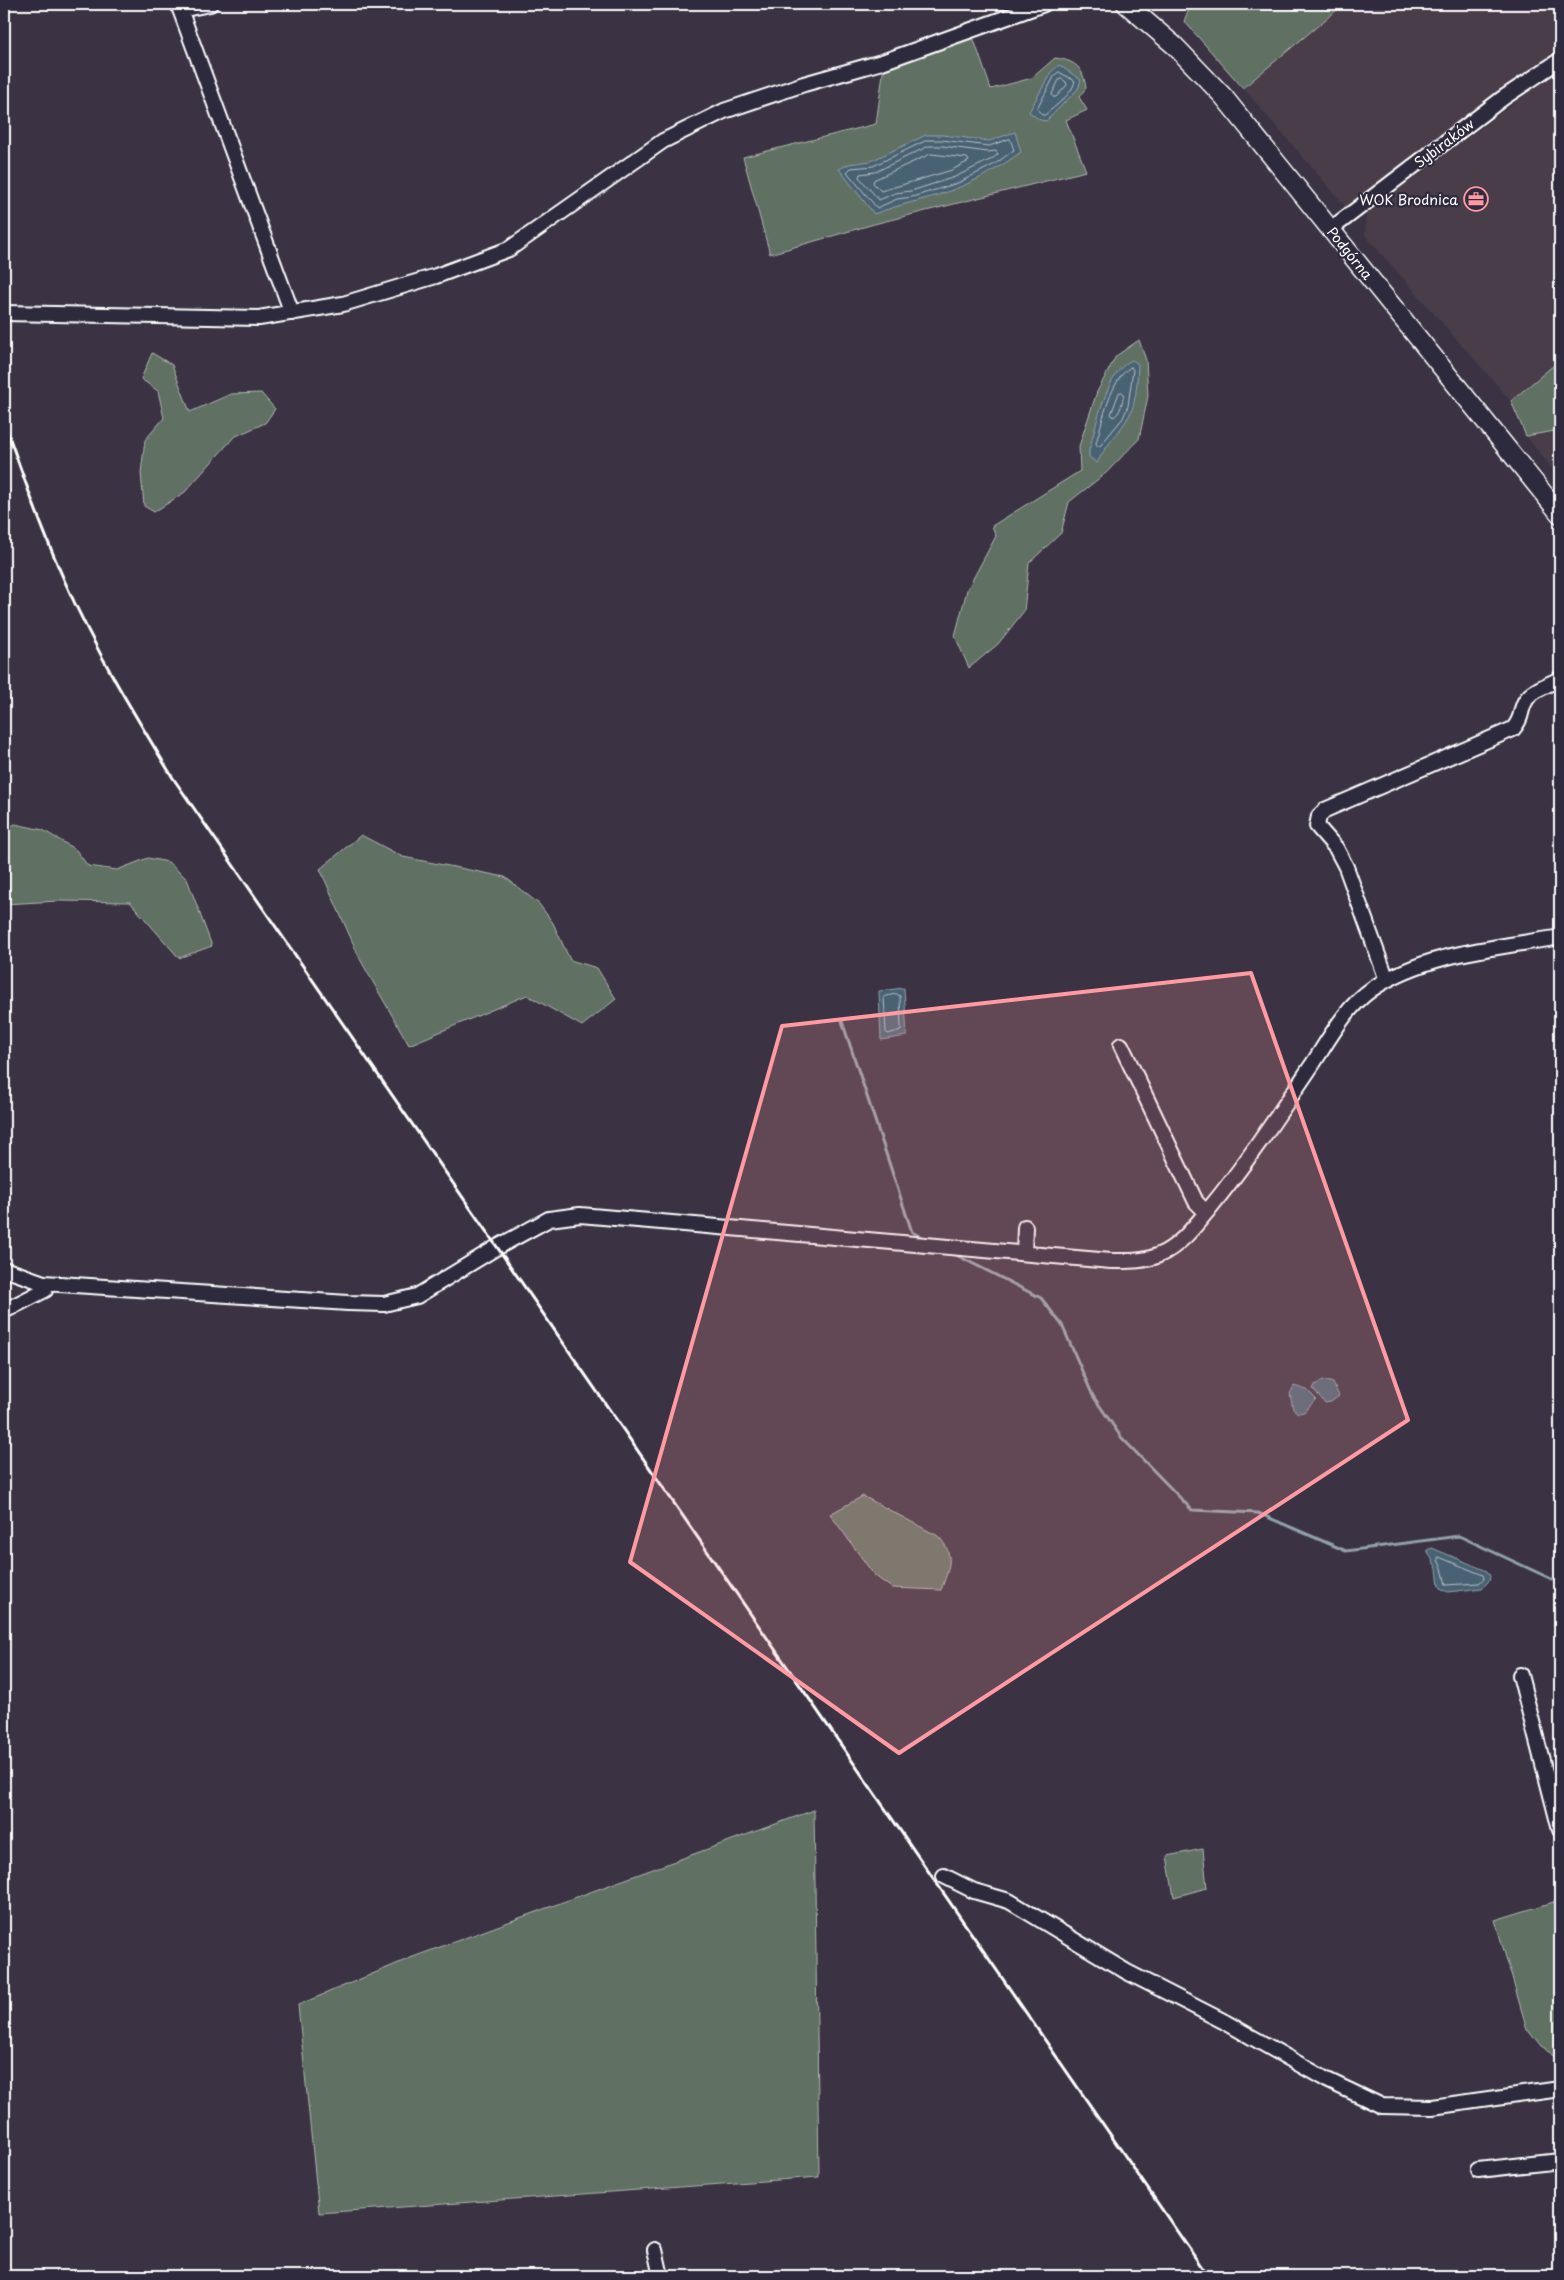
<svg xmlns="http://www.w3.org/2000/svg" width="1564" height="2280" font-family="'Playpen Sans',sans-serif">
<rect width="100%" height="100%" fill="#3b3343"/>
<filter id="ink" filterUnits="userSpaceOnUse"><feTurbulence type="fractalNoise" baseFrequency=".02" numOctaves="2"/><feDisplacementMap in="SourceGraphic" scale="10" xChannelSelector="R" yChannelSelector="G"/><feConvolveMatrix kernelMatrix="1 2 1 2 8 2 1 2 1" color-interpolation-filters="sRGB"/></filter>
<g filter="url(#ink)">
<path fill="#4a3e4a" d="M1344,4H1410L1415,9L1421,4H1560V55L1347,208L1243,88Z
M1560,71V360L1511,401L1365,235L1366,214L1546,79Z
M1560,430V478L1526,436Z"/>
<path fill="#616f64" stroke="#b0b7b2" d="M1195,4H1344L1243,88L1184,21L1189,9Z
M972,34L991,89L1032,78L1055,58C1076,61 1083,67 1086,88L1079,97L1087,110L1066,120L1086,171L874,224L770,254L743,157L876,124L884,66Z
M1139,340L1146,360L1148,396L1139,439L1106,473L1069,502L1061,533L1029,563L1024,611L998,644L969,668L955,636L967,590L996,536L992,526L1080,471L1079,446L1097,392L1116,356Z
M152,353L172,365L190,412L231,394L261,393L275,409L265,423L234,437L185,492L154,512L144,506L141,473L145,440L164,418L158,391L141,379Z
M1560,360V430L1526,436L1511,401Z
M15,824L43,830L76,850L88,866L117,870L148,858L168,862L187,879L212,946L179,958L130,902L58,901L4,904V830Z
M361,835L403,857L505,877L539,904L553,923L570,960L597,968L616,999L582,1026L527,995L409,1045L361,961L320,869Z
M863,1496L938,1536C956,1555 949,1568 941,1590L892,1588L882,1581L874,1575L830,1514Z
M814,1810L819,2177L319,2213L298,2005L413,1957Z
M1203,1849L1207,1888L1174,1897L1167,1856Z
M1560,1900V2059L1541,2047L1527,2029L1495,1920Z"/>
<path fill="#4a6273" stroke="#92a1ab" d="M1059,65L1081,80L1078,89L1046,121L1040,120L1029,112L1051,72Z
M1015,132L1021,152C1002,166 982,178 960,187C932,199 902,203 874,214L839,169L849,164L871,161L926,135H943L989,141Z
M1132,360L1138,364C1137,382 1137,406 1126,421C1116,436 1105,447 1097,463L1089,457V450C1097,424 1106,372 1132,360Z
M904,988L907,1036L881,1040L879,991Z
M1323,1380L1333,1383L1339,1396L1331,1402L1325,1403L1313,1389L1315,1385Z
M1294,1386L1307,1390L1316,1399L1304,1412L1298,1413L1293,1409L1290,1394Z
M1432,1548L1487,1571L1490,1576L1489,1581L1482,1588L1448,1592L1442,1589L1439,1585L1437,1569L1427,1550Z"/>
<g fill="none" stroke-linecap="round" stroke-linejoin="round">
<path stroke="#b7c0c7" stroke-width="1" d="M1059,72L1075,81C1072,95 1055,106 1045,115H1042L1037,109L1055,75Z
M1062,79L1066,82L1067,85L1056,97H1053L1052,94L1059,80Z
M1010,139L1014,150L995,164L958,183L912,197L897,199L877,208L847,172L851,168L873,166L927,140H942L989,146Z
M929,146H942L988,152L996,151L998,154L992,159L955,177L911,191L895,193L879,200L859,177L860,174L875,172Z
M931,154L967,158L969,161L952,170L881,191L873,183L874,180Z
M1131,367L1133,370L1128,406L1123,418L1100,446H1097L1096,443C1102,423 1111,377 1131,367Z
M1122,392L1124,394C1122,402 1121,414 1113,417L1111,414L1119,393Z
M897,994L900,996L901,1030L888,1034L886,1032L884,997Z
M1439,1557L1483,1575L1484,1579L1479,1583L1446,1585L1442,1568L1438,1560Z"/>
<path stroke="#92a1ab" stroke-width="3" d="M842,1021L912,1232L925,1239
M954,1254L1041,1298L1062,1325L1093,1396L1121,1437L1192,1510L1258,1513L1346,1551L1459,1536L1560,1583"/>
<g stroke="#fff" stroke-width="18">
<path id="minor" d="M178,4L292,313
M180,10L210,4
M1331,229L1503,98L1560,60
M4,313L259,318L343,304L436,276L509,249L663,141L724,111L804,84L882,62L1044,4
M1387,980L1346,867L1336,848L1317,826L1319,816L1325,810L1513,729C1524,717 1519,710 1526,700C1532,690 1550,684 1560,679
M1121,1045L1196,1202L1206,1212
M1024,1253L1025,1227
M4,1269L44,1283L348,1303L384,1304L417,1296L494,1249L549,1219L580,1215L1111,1261C1127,1261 1144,1262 1159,1255C1180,1246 1195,1226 1209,1209C1246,1164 1279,1114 1312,1065C1329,1039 1346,1007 1372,989C1426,952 1498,948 1560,937
M4,1311L45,1290L44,1283
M1520,1675L1560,1830
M944,1876L974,1891L1009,1901L1127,1972L1225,2022L1327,2080L1382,2106L1432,2107L1560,2089
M1478,2170L1560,2161
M655,2250L661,2276"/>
</g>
<g stroke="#fff" stroke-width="21">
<path id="major" d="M1126,4L1175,46L1223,96L1560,514"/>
</g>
<use href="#minor" stroke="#2f2a3d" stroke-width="14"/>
<use href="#major" stroke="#2f2a3d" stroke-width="18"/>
<path stroke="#fff" stroke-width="3" d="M4,422C23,476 42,530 65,582C95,650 134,714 173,778L1208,2276"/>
</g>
</g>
<path fill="#ff9aa2" fill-opacity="0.2" stroke="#ff9aa2" stroke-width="4" stroke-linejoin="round" d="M1251,973L1408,1420L899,1753L630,1562L782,1026Z"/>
<defs>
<g id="office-ring" transform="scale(1.25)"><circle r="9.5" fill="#2f2a3d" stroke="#ff9aa2" stroke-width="1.5"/><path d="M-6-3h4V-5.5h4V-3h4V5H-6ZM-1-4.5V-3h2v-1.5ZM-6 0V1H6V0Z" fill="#ff9aa2"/></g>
</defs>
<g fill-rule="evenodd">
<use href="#office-ring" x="1476" y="199"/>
</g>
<g text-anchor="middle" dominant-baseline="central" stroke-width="4.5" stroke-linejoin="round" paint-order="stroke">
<g font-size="14" fill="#fff" stroke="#2f2a3d">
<text transform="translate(1444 143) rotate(-37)">Sybiraków</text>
<text transform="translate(1350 253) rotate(51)">Podgórna</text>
</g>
<g font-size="14" fill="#fff" stroke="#2f2a3d" text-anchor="end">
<text x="1458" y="199">WOK Brodnica</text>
</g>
</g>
<rect width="1564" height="2280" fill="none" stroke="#2f2a3d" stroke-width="20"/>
<rect x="10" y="10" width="1544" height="2260" fill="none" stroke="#fff" stroke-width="2" filter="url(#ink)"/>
</svg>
